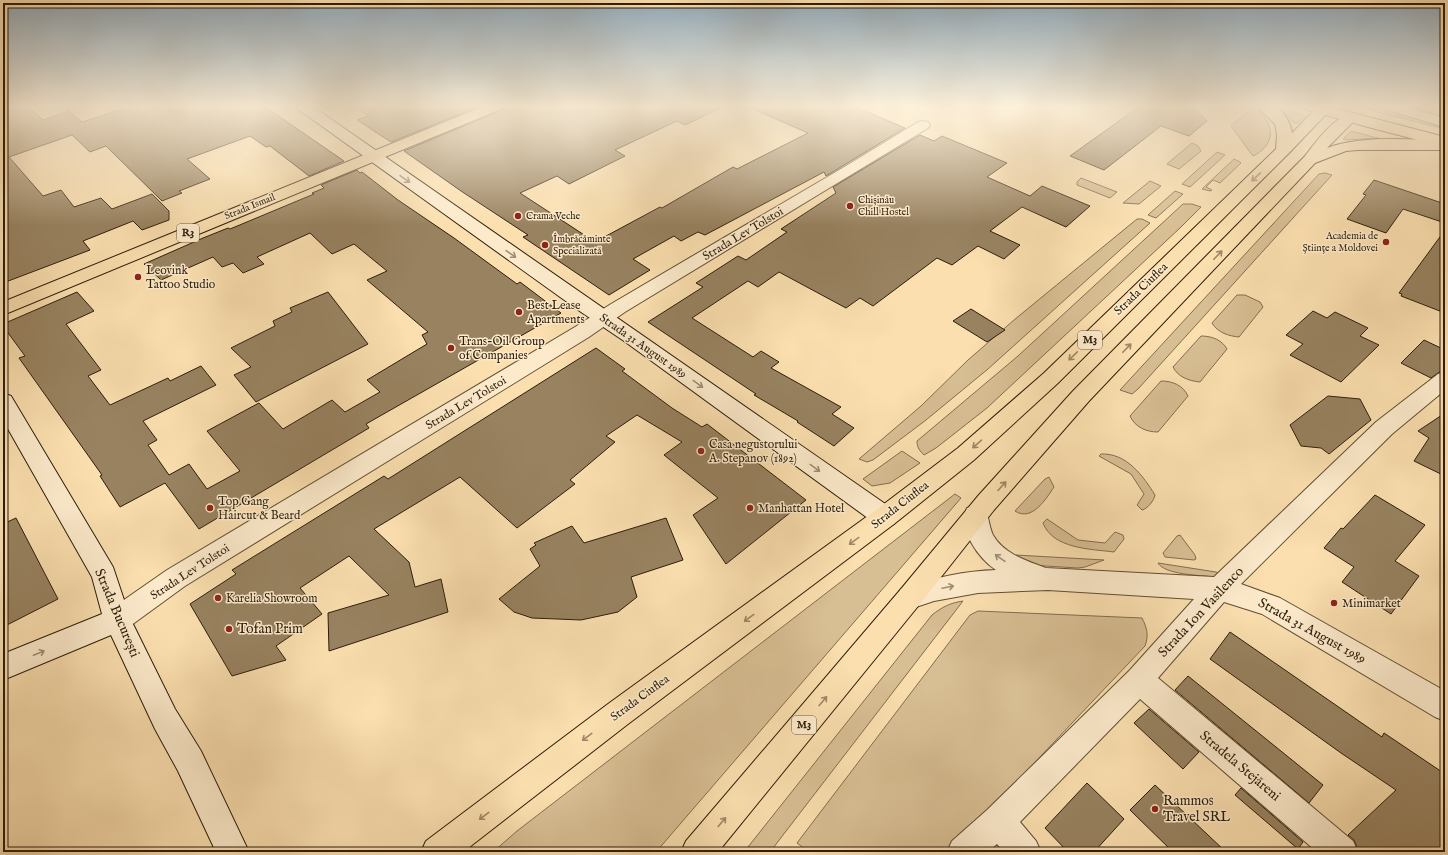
<svg xmlns="http://www.w3.org/2000/svg" width="1448" height="855" font-family="'IM FELL English',serif">
<rect width="100%" height="100%" fill="#fbdfaf"/>
<filter id="stains"><feTurbulence type="fractalNoise" baseFrequency=".005" numOctaves="4"/><feColorMatrix values="0 0 0 0 .2 0 0 0 0 .09 0 0 0 0 .02 0 0 0 .5 -.17"/></filter>
<radialGradient id="worn" r=".72"><stop offset=".6" stop-color="#630" stop-opacity="0"/><stop offset="1" stop-color="#630" stop-opacity=".3"/></radialGradient>
<path fill="#d8be93" stroke="#826e4e" d="M1249,106C1254,106 1258,110 1262,114C1276,130 1272,147 1253,156L1231,126C1236,119 1249,116 1249,106Z
M1354,106H1363L1375,110L1379,107L1385,108L1445,126V129Z
M1279,107L1303,115L1305,117L1298,123H1295L1277,108Z
M1351,131L1377,138H1379L1347,140L1343,139Z
M1192,143L1198,146L1201,151L1179,169L1167,164Z
M1217,152L1225,155L1190,187L1182,184Z
M1234,159L1240,162L1241,163L1220,183L1213,180L1206,187L1212,190L1210,191L1202,189Z
M1325,173L1332,175L1138,389L1132,394L1120,390L1319,174Z
M1081,178L1117,192L1110,198L1077,185V182Z
M1150,181L1161,186L1139,204L1123,203Z
M1175,191L1183,194L1156,218L1148,215Z
M1183,204H1192L1201,207L1180,228L987,408L936,448L924,455C920,451 917,448 917,441L1018,356Z
M1137,219H1142L1150,223L988,369L926,420L873,460L867,462L859,459L921,406L968,360L1014,320Z
M1237,295H1245L1260,302L1263,307L1239,337C1229,336 1218,333 1212,323Z
M1201,336C1212,336 1222,340 1227,349L1200,382C1189,381 1178,377 1173,367Z
M1161,381C1172,381 1183,385 1188,396L1158,432C1146,432 1135,427 1130,416Z
M902,451L920,463L890,483L872,486L863,479Z
M1101,454C1127,453 1143,476 1155,495C1154,501 1147,509 1142,510L1137,505L1144,494L1131,474L1099,456Z
M1049,477L1054,487C1046,499 1032,522 1015,511L1045,479Z
M955,494L961,498L656,852H493L517,831Z
M1047,519L1078,540L1105,543L1115,532L1123,535L1124,539L1114,552C1091,549 1053,549 1043,523Z
M1180,535L1195,555L1196,559L1194,560L1165,557L1163,553L1177,536Z
M1016,555L1104,560L1085,567L1078,568L1029,565L1015,558Z
M1158,563L1216,572L1219,573L1214,577C1200,575 1165,575 1158,563Z
M963,601L770,852H744L932,615C942,607 950,603 963,601Z
M978,611L1142,618C1147,628 1149,635 1145,646L950,852H809L797,843L970,615Z"/>
<path fill="#988260" stroke="#2c1d0a" d="M3,106H27L43,120L68,111L82,122L132,106H148L152,109L162,106H168L174,111L187,106H264L344,161L309,176L270,146L266,147L250,136L187,159L210,179L179,191L182,193L162,201L106,146L90,152L72,135L9,157L43,196L61,190L74,207L101,198L112,209L152,194L169,211V220L142,230L133,221L83,241L90,250L3,283Z
M357,106H480L391,142L357,120L368,116Z
M504,106H725L685,125L677,121L615,150L625,156L569,184L557,176L520,193L595,242L660,207L662,208L733,167L737,169L808,133L746,106H853L905,128L826,176L824,172L705,235L698,232L681,241L674,236L633,259L650,270L609,295L523,237L528,235L461,191L404,151L502,110Z
M1140,106H1193L1207,121L1189,136L1161,126L1104,170L1070,156Z
M920,135L934,141L942,136L1007,163L987,177L1030,196L1042,186L1090,206L1066,227L1022,207L990,231L1020,245L1004,259L978,246L952,265L937,258L873,306L860,298L846,308L779,272L758,287L748,281L692,318L753,357L761,351L779,362L771,368L841,407L832,414L854,428L834,446L797,422L798,421L754,395L756,394L648,322L703,287L696,283L738,256L746,260L787,232L781,229L836,193L833,187Z
M357,170L360,173L362,172L398,200L454,238L517,284L520,282L561,313L366,424L369,428L199,529L165,483L120,507L100,476L102,475L19,358L25,356L3,326V324L77,292L94,311L66,324L101,370L88,376L110,405L168,378L170,381L201,366L216,385L143,421L157,440L148,445L169,475L189,464L207,489L240,471L207,431L259,403L283,429L332,400L345,412L380,392L367,380L427,344L422,335L428,332L367,280L387,271L354,244L332,254L310,233L257,257L264,264L243,273L233,263L222,267L213,257L161,280L144,264L203,238L228,228L230,229L314,194L312,193L324,188L321,185Z
M1374,180L1445,204V223L1403,209L1386,233L1347,219L1366,195L1363,194Z
M1445,230V313L1401,296L1402,294L1399,293Z
M328,292L368,344L256,402L234,375L251,367L231,348L275,326L273,321L292,312L290,308Z
M971,309L1005,330L987,342L953,321Z
M1313,311L1327,318L1335,312L1368,328L1360,336L1379,345L1341,382L1290,355L1303,344L1286,335Z
M1424,340L1445,350V368L1431,378L1401,363Z
M596,348L625,369L622,371L672,408L702,427L707,424L806,500L726,564L693,515L718,498L664,455L682,442L637,415L606,436L615,442L570,480L575,484L517,528L460,477L374,529L409,562L415,587L441,579L448,612L329,651L328,613L389,595L349,556L300,588L322,614L276,646L286,660L232,676L190,604L236,574L232,570L384,476L388,479Z
M1328,396L1360,399L1371,420L1329,454L1321,448L1301,446L1290,425Z
M1445,413V476L1414,461L1429,438L1418,431Z
M1375,495L1425,525L1395,561L1419,576L1391,614L1342,582L1354,567L1324,548L1341,528L1343,529Z
M16,518L58,599L3,627V524Z
M666,518L683,560L631,577L637,597L618,612L581,620L532,618L514,612L499,599L540,566L530,549L536,545L534,543L572,526L584,543Z
M1230,632L1382,737L1384,733L1445,774V852H1359L1354,840L1348,835L1396,790L1341,753L1210,659Z
M1188,676L1323,785L1309,803L1175,690Z
M1149,709L1199,752L1183,769L1134,723Z
M1087,783L1124,819L1094,852H1068L1045,828Z
M1155,785L1226,852H1173L1130,810Z
M1241,788L1303,842L1298,849L1235,795Z"/>
<g fill="none" stroke-linecap="round" stroke-linejoin="round">
<g stroke="#604e33" stroke-width="2">
<path id="street" d="M1382,106H1404L1445,118V127L1384,109Z
M923,121L928,122L930,125L928,128L625,312L589,337L185,586L126,629L117,632L108,629L104,620L108,611L167,570L575,327L611,304L846,166L918,122Z
M1445,372V390L1392,434L1241,584L1280,598L1445,691V721L1435,717L1262,614L1224,602L1158,678L1353,841L1358,852H1317L1140,699L1020,822L1036,841L1041,852H1004L997,844L987,852H947L952,841L987,810L1129,671L1194,599L1048,590L978,593L934,601L910,609L901,605L897,597L901,589C932,578 964,571 996,570C979,559 957,529 967,508L976,505L985,508C989,517 989,527 993,535C1004,554 1027,561 1046,568L1214,577L1376,422L1438,374Z"/>
</g>
<g stroke="#2c1d0a" stroke-width="2">
<path id="secondary" d="M296,106H312L894,510L897,517L894,524L885,527L876,524L624,341L581,312L298,109Z
M3,393L11,396L113,567L130,618L175,709L201,751L249,852H216L178,771L155,729L111,635L3,680V654L102,614L92,577L3,420Z"/>
</g>
<g stroke="#2c1d0a" stroke-width="2">
<path id="primary" d="M484,106H503L501,109L3,315V302Z
M1303,106H1326L1445,137V147L1368,127L1305,109Z"/>
</g>
<g stroke="#2c1d0a" stroke-width="2">
<path id="highway" d="M1257,106C1262,106 1269,105 1274,106C1284,110 1291,124 1292,133L1318,107H1328L1330,110L1289,153L1058,383L974,460L894,524L628,724L463,852H421L426,841L608,704L876,510L958,448L1044,373L1276,149L1277,135L1275,124Z
M1350,114L1355,115L1357,118L1327,148C1361,135 1409,140 1445,140V150H1358L1346,151L1315,163L1089,401L994,510L919,605L718,852H681L686,841L901,589L978,496L1073,391L1305,156C1315,143 1333,118 1350,114Z"/>
</g>
<use href="#street" fill="#fceacb" fill-rule="evenodd"/>
<use href="#secondary" fill="#fceacb" fill-rule="evenodd"/>
<use href="#primary" fill="#fbdfaf" fill-rule="evenodd"/>
<use href="#highway" fill="#fbdfaf" fill-rule="evenodd"/>
</g>
<defs><path id="oneway-shaft" d="M-6 0H5M1.5-3L5.5 0L1.5 3" fill="none" stroke-width="1.6" stroke-linecap="round" stroke-linejoin="round"/></defs>
<g stroke="#9e8865">
<use href="#oneway-shaft" transform="translate(1256 177) rotate(136)"/>
<use href="#oneway-shaft" transform="translate(1218 255) rotate(-46)"/>
<use href="#oneway-shaft" transform="translate(1127 348) rotate(-46)"/>
<use href="#oneway-shaft" transform="translate(1073 356) rotate(136)"/>
<use href="#oneway-shaft" transform="translate(977 444) rotate(139)"/>
<use href="#oneway-shaft" transform="translate(1002 486) rotate(-48)"/>
<use href="#oneway-shaft" transform="translate(854 541) rotate(144)"/>
<use href="#oneway-shaft" transform="translate(749 618) rotate(144)"/>
<use href="#oneway-shaft" transform="translate(823 701) rotate(-50)"/>
<use href="#oneway-shaft" transform="translate(587 737) rotate(143)"/>
<use href="#oneway-shaft" transform="translate(484 816) rotate(143)"/>
<use href="#oneway-shaft" transform="translate(722 822) rotate(-50)"/>
</g>
<g stroke="#9e8e74">
<use href="#oneway-shaft" transform="translate(405 179) rotate(35)"/>
<use href="#oneway-shaft" transform="translate(511 254) rotate(35)"/>
<use href="#oneway-shaft" transform="translate(698 384) rotate(36)"/>
<use href="#oneway-shaft" transform="translate(815 468) rotate(36)"/>
<use href="#oneway-shaft" transform="translate(1000 558) rotate(-145)"/>
<use href="#oneway-shaft" transform="translate(948 587) rotate(-12)"/>
<use href="#oneway-shaft" transform="translate(39 653) rotate(-22)"/>
</g>
<linearGradient id="sky" x2="0" y2="1"><stop stop-color="#93abbb"/><stop offset="0.47" stop-color="#fdf1db"/><stop offset="1" stop-color="#fdf1db" stop-opacity="0"/></linearGradient>
<rect width="1448" height="226" fill="url(#sky)"/>
<g fill="#8f2418" stroke="#fceacb" stroke-width="1.5">
<circle cx="850" cy="206" r="4"/>
<circle cx="518" cy="216" r="4"/>
<circle cx="1386" cy="242" r="4"/>
<circle cx="545" cy="245" r="4"/>
<circle cx="138" cy="277" r="4"/>
<circle cx="519" cy="312" r="4"/>
<circle cx="451" cy="348" r="4"/>
<circle cx="701" cy="451" r="4"/>
<circle cx="210" cy="508" r="4"/>
<circle cx="750" cy="508" r="4"/>
<circle cx="218" cy="598" r="4"/>
<circle cx="1334" cy="603" r="4"/>
<circle cx="229" cy="629" r="4"/>
<circle cx="1155" cy="809" r="4"/>
</g>
<g text-anchor="middle" dominant-baseline="central" stroke-width="3" stroke-linejoin="round" paint-order="stroke">
<g font-size="10" fill="#2c1d0a" stroke="#fceacb" text-anchor="start">
<text x="858" y="200">Chișinău<tspan x="858" dy="12">Chill Hostel</tspan></text>
<text x="526" y="216">Crama Veche</text>
<text x="1378" y="236" text-anchor="end">Academia de<tspan x="1378" dy="12">Științe a Moldovei</tspan></text>
<text x="553" y="239">Îmbrăcăminte<tspan x="553" dy="12">Specializată</tspan></text>
</g>
<g font-size="10" fill="#2c1d0a" stroke="#fceacb">
<text transform="translate(250 207) rotate(-22)">Strada Ismail</text>
</g>
<g fill="#fceacb" stroke="#6a5a44" stroke-width="1">
<rect x="177" y="224" width="22" height="18" rx="3"/>
<rect x="1078" y="331" width="24" height="18" rx="3"/>
<rect x="792" y="716" width="24" height="18" rx="3"/>
</g>
<g font-size="11" font-weight="bold" fill="#2c1d0a">
<text x="188" y="233">R3</text>
<text x="1090" y="340">M3</text>
<text x="804" y="725">M3</text>
</g>
<g font-size="12" fill="#2c1d0a" stroke="#fceacb">
<text transform="translate(743 234) rotate(-31)">Strada Lev Tolstoi</text>
<text transform="translate(1141 289) rotate(-44)">Strada Ciuflea</text>
<text transform="translate(643 346) rotate(35)">Strada 31 August 1989</text>
<text transform="translate(466 403) rotate(-31)">Strada Lev Tolstoi</text>
<text transform="translate(900 505) rotate(-38)">Strada Ciuflea</text>
<text transform="translate(190 572) rotate(-33)">Strada Lev Tolstoi</text>
<text transform="translate(640 698) rotate(-36)">Strada Ciuflea</text>
</g>
<g font-size="12" fill="#2c1d0a" stroke="#fceacb" text-anchor="start">
<text x="146" y="270">Leovink<tspan x="146" dy="14">Tattoo Studio</tspan></text>
<text x="527" y="305">Best Lease<tspan x="527" dy="14">Apartments</tspan></text>
<text x="459" y="341">Trans-Oil Group<tspan x="459" dy="14">of Companies</tspan></text>
<text x="709" y="444">Casa negustorului<tspan x="709" dy="14">A. Stepanov (1892)</tspan></text>
<text x="218" y="501">Top Gang<tspan x="218" dy="14">Haircut &amp; Beard</tspan></text>
<text x="758" y="508">Manhattan Hotel</text>
<text x="226" y="598">Karelia Showroom</text>
<text x="1342" y="603">Minimarket</text>
</g>
<g font-size="14" fill="#2c1d0a" stroke="#fceacb">
<text transform="translate(1201 612) rotate(-47)">Strada Ion Vasilenco</text>
<text transform="translate(117 613) rotate(67)">Strada București</text>
<text transform="translate(1312 631) rotate(29)">Strada 31 August 1989</text>
<text transform="translate(1240 766) rotate(40)">Stradela Stejăreni</text>
</g>
<g font-size="14" fill="#2c1d0a" stroke="#fceacb" text-anchor="start">
<text x="237" y="629">Tofan Prim</text>
<text x="1163" y="801">Rammos<tspan x="1163" dy="16">Travel SRL</tspan></text>
</g>
</g>
<rect width="1448" height="855" fill="none" stroke="#fbdfaf" stroke-width="16"/>
<rect x="4" y="4" width="1440" height="847" fill="none" stroke="#2c1d0a" stroke-width="2"/>
<rect x="8" y="8" width="1432" height="839" fill="none" stroke="#2c1d0a"/>
<rect width="100%" height="100%" filter="url(#stains)"/>
<rect width="100%" height="100%" fill="url(#worn)"/>
</svg>
